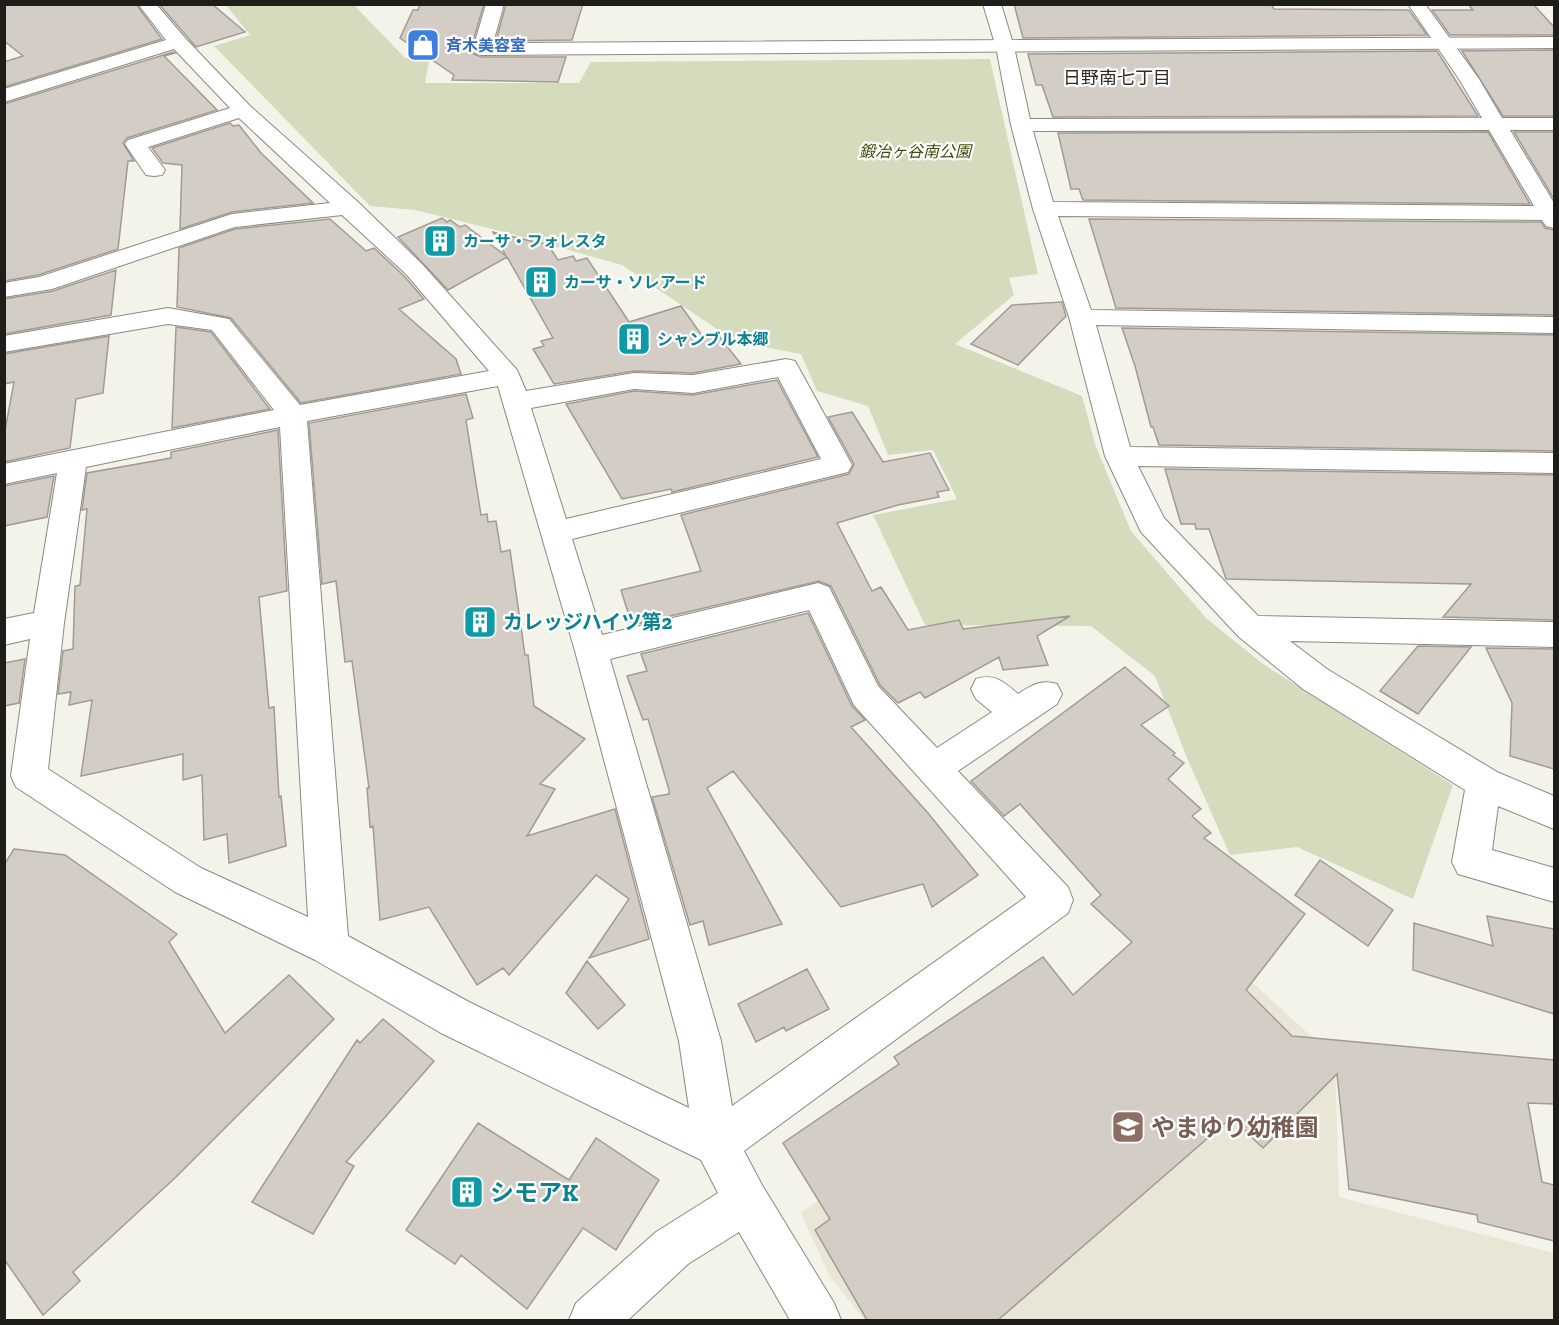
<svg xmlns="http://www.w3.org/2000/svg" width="1559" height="1325" font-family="'Zilla Slab','Noto Sans JP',serif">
<rect width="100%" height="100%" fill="#f4f3e9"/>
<path fill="#eae6d5" d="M1193,928L1335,1058L1339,1197L1554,1253V1320H865L830,1277L801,1213Z"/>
<path fill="#d4dcbd" d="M353,4L405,58L430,56L425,83H579L591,62L990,59L1038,274L1009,278L1014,295L955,344L1082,396L1096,447L1131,531L1206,618L1263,664L1453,785L1413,899L1297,847L1230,855L1187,758L1155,676L1091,626L925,625L873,515L957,499L933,450L888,455L868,406L817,391L801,354L736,342L622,265L508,233L415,210L370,206L214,46L250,35L226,5Z"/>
<path fill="#d4cdc5" stroke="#a19b93" stroke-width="1.5" d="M4,4H136L162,39L4,87V62L23,56L4,41Z
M159,4H212L245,32L196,47Z
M420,4H484L471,48L473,54L482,57H566L558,82L452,80L454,75L400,38L413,10H418Z
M506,4H583L572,40L496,41Z
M1014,4H1271L1274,9L1409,10L1427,35L1023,38Z
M1468,4H1533L1554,27V35H1450L1432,10H1473Z
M1554,50V116H1503L1462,51Z
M1437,51L1478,116L1053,117L1042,85H1036L1028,54Z
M173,52L175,53L164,56L217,110L127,138L123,143L134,161H128L118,249L38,275L4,281V104Z
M230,123L233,126L239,125L261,153L313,203L232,212L180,229L182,165L163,163L152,148Z
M1488,132L1530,204L1083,200L1079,189H1071L1058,133Z
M1514,132H1554V199Z
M442,218L447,222L450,220L460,227L465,225L506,256L493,232L548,245L558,260L573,256L576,261L587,258L629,322L681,306L703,337L719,336L741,364L693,373L634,371L554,384L533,349L544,346L541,341L553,338L507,257L448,290L398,237Z
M330,219L366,251L374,248L404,276L424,299L399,309L456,359L461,374L301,403L231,318L177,307L179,248L235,229Z
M1089,219L1541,222L1545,228L1554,230V315L1116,308Z
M116,270L111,315L4,334V299L53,291Z
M1062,302L1066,316L1018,365L971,344L1012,305Z
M176,327L211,332L270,409L172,428Z
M1122,328L1554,335V451L1159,445L1153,427H1151L1135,366Z
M109,336L103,393L76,399L70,448L4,462V436L14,382L4,384V354Z
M777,380L818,457L672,492L671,489L622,499L566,404L634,391L693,395Z
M466,394L473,418L466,420L481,515L487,514L488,522L496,521L501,552L510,550L525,655H528L534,706L585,739L540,784L555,789L527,836L615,809L649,939L589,958L629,899L596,875L509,975L503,968L477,985L429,907L380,920L373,826L370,827L367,788H369L352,661L345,662L336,581L322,584L309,423Z
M852,412L883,462L930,453L949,490L937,492L939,497L898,505L837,523L872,591L881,587L908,630L959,620L963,629L1070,616L1037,636L1048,665L1003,670L999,657L925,698L920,692L898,703L880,685L831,586L819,581L632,625L621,590L701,571L681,515L849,474L854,464L828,417Z
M278,430L287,591L259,597L269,708L274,707L279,797L281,796L286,846L229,863L227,834L204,840L202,775L183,780V754L81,776L92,700L69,705L71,692L58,694L63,651L73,649L75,586L80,585L87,509L82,510L87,473L171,458V452Z
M1165,469L1554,475V620L1443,617L1471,584L1226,579L1209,529H1196L1195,524H1181Z
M54,476L47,517L4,526V486Z
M808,613L852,706L865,720L851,727L928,813L978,875L932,907L923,884L841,907L733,771L707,788L782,924L709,945L703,921L690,925L652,797L669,794V790L648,719L643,720L627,676L647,671L641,654Z
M1418,646L1471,647L1418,714L1380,691Z
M1486,648L1554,649V769L1510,756L1512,703Z
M25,659L19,703L4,706V663Z
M1125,667L1169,706L1141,725L1175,753L1173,755L1184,763L1168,779L1201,809L1192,816L1211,833L1204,838L1305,914L1246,990L1292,1036L1554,1060V1104L1528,1103L1542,1182L1554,1185V1241L1478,1222L1477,1215L1349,1189L1337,1074L1263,1148L1231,1118L998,1320H867L815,1230L830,1219L783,1143L899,1064L894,1057L1043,957L1073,995L1132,942L1091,904L1101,895L1020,804L1004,816L971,781Z
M14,849L65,855L177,934L169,942L225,1033L289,975L334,1019L176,1177L73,1272L80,1281L43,1315L4,1259V865Z
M1320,860L1393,910L1368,946L1295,895Z
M1487,916L1554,929V1014L1413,970L1414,923L1493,946Z
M587,961L625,1005L598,1029L566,993Z
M807,969L829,1009L786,1031L784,1027L756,1042L738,1004Z
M383,1019L434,1061L346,1162L354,1166L313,1234L252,1202L357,1040L360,1043Z
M478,1123L569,1180L596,1138L659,1180L616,1250L583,1228L527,1309L461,1255L455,1264L406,1230Z"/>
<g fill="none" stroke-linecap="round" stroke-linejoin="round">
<g stroke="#8b8981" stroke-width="2">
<path id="minor" d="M138,4H156L185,38L250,106L358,202L422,264L517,370L526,391L634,373L693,375L786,359L795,361L852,465L848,472L572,539L602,635L818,583L829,587L878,686L937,748L992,712L976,699L971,689L976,679C995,673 1004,682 1018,694C1032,685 1041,679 1057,684L1062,694L1057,704L958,771L1068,887L1073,900L1068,913L744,1151L762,1185L834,1303L841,1320H790L739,1232L688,1264L628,1320H569L576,1303L656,1232L718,1193L701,1160L441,1033L315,960L175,892L16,787L11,776L30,639L4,645V619L34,613L57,473L4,484V464L274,410L212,330L168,324L4,352V336L168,308L229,319L300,405L489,371L406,274L342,215L235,227L52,289L4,297V283L39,277L232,214L330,203L239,118L148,147L165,170L162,175L154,176L146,175L125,144L128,140L230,108L174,49L4,102V89L166,40ZM778,377L821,459L566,519L531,408L634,389L693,393ZM498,386L575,651L679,1041L689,1108L471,1003L348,936L307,421ZM280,427L308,917L201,868L48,769L64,623L86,467ZM809,610L854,705L1026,897L732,1106L721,1041L610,659Z
M983,4H1001L1014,47L1030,119L1482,118L1459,79L1408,4H1425L1479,79L1502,118H1554V130H1510L1554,203V228L1546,226L1542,220L1058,216L1091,310L1554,317V333L1096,325L1130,447L1554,453V473L1138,466L1164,518L1258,616L1554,622V647L1290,641L1327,669L1497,772L1554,796V829L1498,806L1492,850L1554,868V902L1458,874L1452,862L1465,790L1303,689L1239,637L1141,532L1105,456L1069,317L1033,209L1011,125L996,47ZM1489,130L1534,206L1053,202L1033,131Z"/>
</g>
<g stroke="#8b8981" stroke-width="2">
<path id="tertiary" d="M486,4H504L493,43L1554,37V48L482,55L475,53L473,49Z"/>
</g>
<use href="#minor" fill="#fff" fill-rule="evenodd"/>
<use href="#tertiary" fill="#fff" fill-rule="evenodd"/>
</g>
<defs>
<g id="shop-square" transform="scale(1.725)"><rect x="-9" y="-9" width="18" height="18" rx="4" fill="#3f7fe0" stroke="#fff"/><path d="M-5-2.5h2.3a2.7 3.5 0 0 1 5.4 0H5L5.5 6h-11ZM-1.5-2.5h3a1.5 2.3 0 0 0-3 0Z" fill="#fff"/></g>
<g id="building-square" transform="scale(1.725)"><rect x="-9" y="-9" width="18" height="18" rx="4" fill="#0f9aa8" stroke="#fff"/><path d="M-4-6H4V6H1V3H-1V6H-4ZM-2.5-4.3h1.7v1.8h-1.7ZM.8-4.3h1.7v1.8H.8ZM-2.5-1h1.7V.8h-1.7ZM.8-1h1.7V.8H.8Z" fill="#fff"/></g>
<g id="school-square" transform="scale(1.725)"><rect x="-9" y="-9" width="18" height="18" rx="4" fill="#8d6e63" stroke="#fff"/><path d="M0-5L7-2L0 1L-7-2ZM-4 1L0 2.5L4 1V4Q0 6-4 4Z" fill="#fff"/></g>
</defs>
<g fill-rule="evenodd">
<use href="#shop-square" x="423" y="45"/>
<use href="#building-square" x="440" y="241"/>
<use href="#building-square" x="541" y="282"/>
<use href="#building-square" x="634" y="339"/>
<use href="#building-square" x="480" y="622"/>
<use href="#school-square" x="1128" y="1127"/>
<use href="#building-square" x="467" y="1192"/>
</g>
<g text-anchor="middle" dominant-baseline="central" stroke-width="4.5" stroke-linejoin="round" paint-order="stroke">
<g font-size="16" font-weight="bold" fill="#366cbe" stroke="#fff" text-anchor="start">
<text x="446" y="45">斉木美容室</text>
</g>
<g font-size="16" font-style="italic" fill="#404b0b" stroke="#fff">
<text x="915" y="151">鍛冶ヶ谷南公園</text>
</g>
<g font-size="16" font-weight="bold" fill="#0d838f" stroke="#fff" text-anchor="start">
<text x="463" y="241">カーサ・フォレスタ</text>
<text x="564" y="282">カーサ・ソレアード</text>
<text x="657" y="339">シャンブル本郷</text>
</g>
<g font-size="18" fill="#2e2c25" stroke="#fff">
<text x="1117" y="78">日野南七丁目</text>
</g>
<g font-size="20" font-weight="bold" fill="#0d838f" stroke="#fff" text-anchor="start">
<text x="503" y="622">カレッジハイツ第2</text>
</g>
<g font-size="24" font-weight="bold" fill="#785e54" stroke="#fff" text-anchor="start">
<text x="1151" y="1127">やまゆり幼稚園</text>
</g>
<g font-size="24" font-weight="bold" fill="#0d838f" stroke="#fff" text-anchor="start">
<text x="490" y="1192">シモアK</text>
</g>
</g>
<rect width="1559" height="1325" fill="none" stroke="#1e1d1a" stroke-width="12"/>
</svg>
